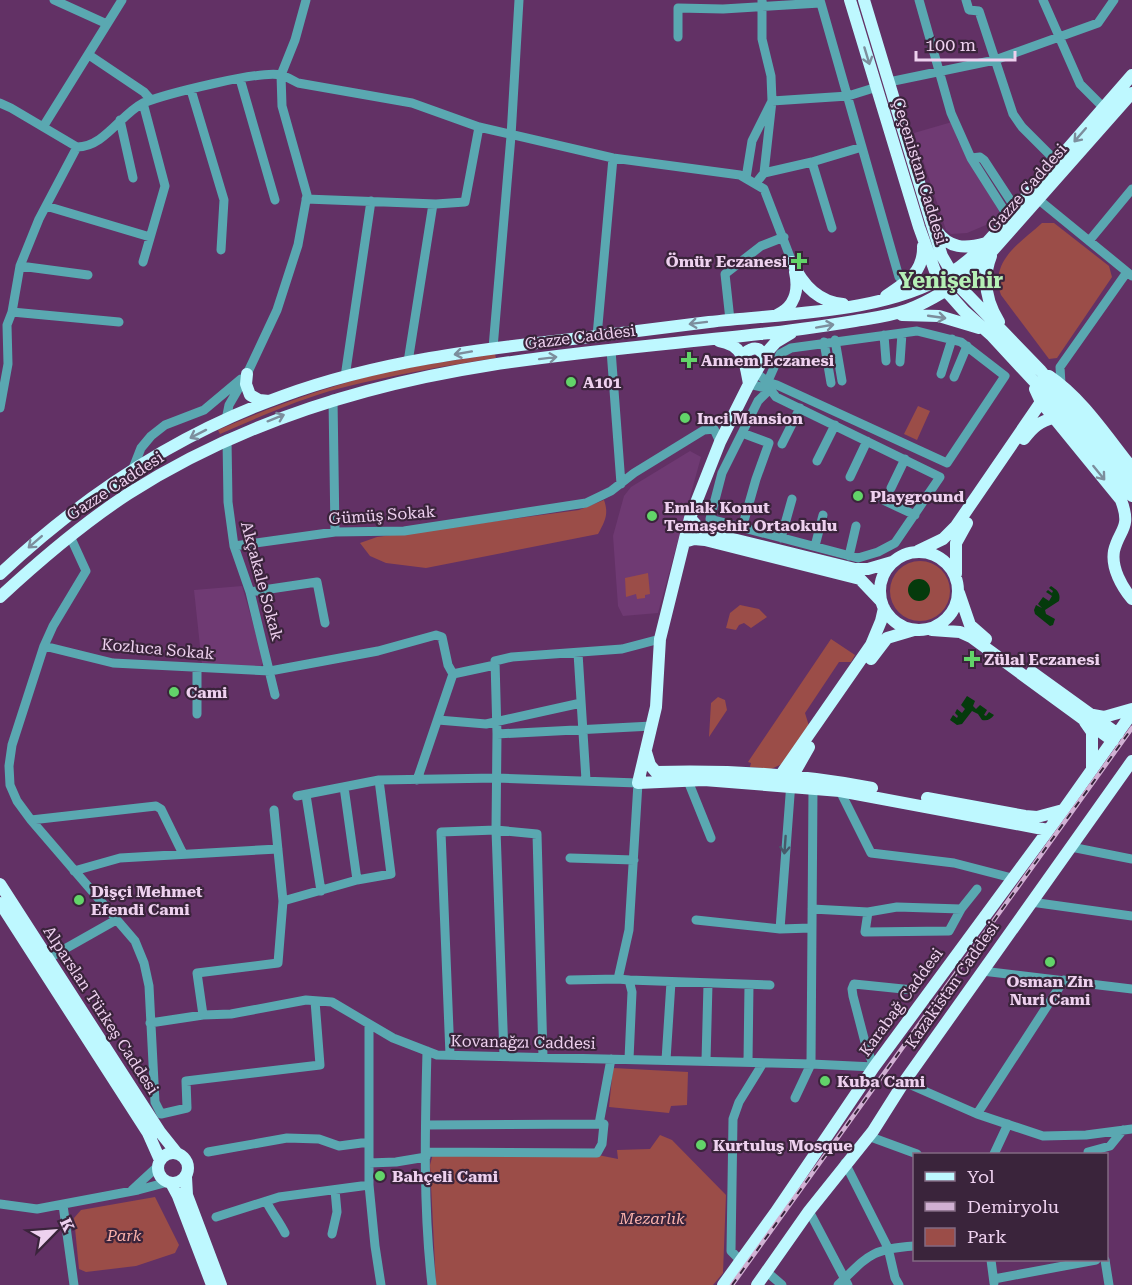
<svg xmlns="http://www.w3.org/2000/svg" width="1132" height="1285" font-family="'Roboto Serif',serif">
<rect width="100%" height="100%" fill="#623165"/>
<path fill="#6f3a73" d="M952,122L958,141L999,211V215L986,225L967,233L951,234L946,230L914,133Z
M690,451L701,457L658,613L623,616L618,606L613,536L624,496L631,487Z
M242,586L264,661L260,667L202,665L194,590Z"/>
<path fill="#9b4d48" d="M1042,223H1054L1109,266L1112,277L1057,358L1049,359L1001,295C989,261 1020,243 1042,223Z
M495,354L496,358C444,366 392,375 341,388C299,399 259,417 220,434L218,430C271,407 325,387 382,373C419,365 458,360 495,354Z
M918,406L930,411L917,440L904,434Z
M604,500C609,514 605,521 598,534L426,568L386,563L370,556L360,543L377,537L579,510Z
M890 591a30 30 0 1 1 60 0a30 30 0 1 1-60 0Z
M648,573L650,594L645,595V598L637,599L636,594L626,597L625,578Z
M740,605L759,609L767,617L751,628L744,623L739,625L736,630L726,628L730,613Z
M831,639L855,655L851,662H839L805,713L809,726L782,764L771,769L750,767L751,763L748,762Z
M718,697L725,700L727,710L709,737L711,703Z
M613,1068L688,1072L687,1105L671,1106L669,1113L609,1107Z
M660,1135L672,1140L726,1195L723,1273L713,1285H436L430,1165L433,1154L598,1155L618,1159L617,1150L650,1149Z
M155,1197L179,1245L175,1253L136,1266L86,1272L79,1269L74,1218L81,1210Z"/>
<path fill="#053a0c" d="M908 590a11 11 0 1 1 22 0a11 11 0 1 1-22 0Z
M1051,586C1057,590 1061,593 1059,601L1045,610L1046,614L1055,619L1053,625L1050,626L1035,614L1034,610L1036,605L1042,608L1038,604L1043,597L1049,601L1052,596L1046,592L1048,590L1052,593L1053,591L1049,588Z
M967,696L975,701L973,706L976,709L980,705L987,710L984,715L986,716L989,712L994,715C991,719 988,721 982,720L978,714L972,711L962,724L957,725L950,720L953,715L957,718L958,716L955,713L957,709L962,713L965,709L961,705Z"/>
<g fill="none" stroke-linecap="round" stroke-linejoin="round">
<path stroke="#5aa8b1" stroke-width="9" d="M54,0L107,24
M762,0V39L771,76L772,101L848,96L877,87
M820,0L899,277
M919,0L951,113L971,158L1009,218
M966,0L969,10L979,11L1013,114L1022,127L1057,162
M1043,0L1080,84L1104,108
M678,37V8L723,9L820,3
M89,55L144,92L151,100
M240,79L275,200
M889,82L995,60L1098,23L1114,0
M191,90L224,200L221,250
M0,103L11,108L77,147C104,147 120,115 143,103C166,94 260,70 281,75C287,77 293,80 298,83L412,103L479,127L613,158L740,175L764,189L792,262
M143,103L165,186L143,262
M120,120L133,178
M43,127L122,0
M971,158L980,157L984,160L1016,209
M812,162L832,228
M764,173L812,162L862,147
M746,178L752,141L772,101L764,173L756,183
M306,199L436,204L465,202L479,127
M1039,200L1132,276
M46,206L150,237
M1089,241L1132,189
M20,266L88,275
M12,312L119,322
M730,320L725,274L761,246L784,237
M884,335L886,361
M597,336L613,158
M835,340L842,381
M824,342L831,383
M493,348L511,136L519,0
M611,350L621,484
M408,362L433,204
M900,362L902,333
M756,373C763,378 769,384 777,385L947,463L1005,376L961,342L917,331L791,348L780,354L768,381
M941,374L952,339
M345,377L371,201
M954,377L967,346
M749,384L770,389L758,401L722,473L710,519L858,558L878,552L895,543L940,477L776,397L770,389
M1061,384L1060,367L1127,272
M333,399L335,532
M0,408L8,364L7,325L12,312L20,266L39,219L77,147
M226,420L229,405L247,374L277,310L298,245L307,195L282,106L281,75L295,40L306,0
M742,433L769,443L756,479L742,528
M227,439L228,502L234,546L250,592L275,695
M782,444L800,408
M817,461L835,425
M132,471L141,448L151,436L165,425L204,410L241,379
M850,477L867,441
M891,488L905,459
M883,500L915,515
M70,536L86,571L53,626L44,646L12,745L9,766L10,785L17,801L31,820L135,941L144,963L149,986L155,1102L161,1114L187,1108L186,1081L320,1065L315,1001
M781,538L792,499
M234,546L335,532L404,531L586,503L611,491L634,473L704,430L714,429L720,442
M815,546L823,515
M849,556L856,526
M250,592L317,582L325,623
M44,646L113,663L270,671L378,651L436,635L442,637L448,665L453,674L495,665
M578,653L586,780
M197,714V669
M438,720L486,724L581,703
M497,734L652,726
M417,780L453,674
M688,781L711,838
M344,787L357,880
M840,791L871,853L954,863L1012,878
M306,795L321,891
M297,796L379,780L497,778L638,783L629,930L618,979L629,980L632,992L629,1059
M274,810L283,901
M31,820L156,806L161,809L183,854
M1071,847L1132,859
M570,858L634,860
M74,871L120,858L278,849
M1031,902L1132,916
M812,909L868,912L897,907L961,909
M868,912L865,932L949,931L961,909L977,889
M696,920L780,929L811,928
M780,929L791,782
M47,959L116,920
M982,971L1132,989
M570,980L618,979
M629,980L770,985
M203,1015L197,973L278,963L283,901L357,880L391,874L379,780
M150,1023L203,1015L231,1014L306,1000L332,1002L393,1038L437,1055L811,1064L874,1067L866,1046L853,996L852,989L854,984L913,990
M369,1024V1185L375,1246L381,1285
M427,1051C425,1129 423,1207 432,1285
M450,1055L441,832L496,830L537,834L543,1057
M504,1056L496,830L497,734L495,661L512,657L622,649L660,639
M666,1060L671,982
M706,1061L708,984
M748,1062L749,985
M904,1082L977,1114L1043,1136L1086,1135L1132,1129
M795,1098L811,1064L813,788
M977,1114L1064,980
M426,1125L599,1124L611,1059
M868,1136L917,1154
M208,1152L287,1138L319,1139L339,1146L369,1142
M426,1152L597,1153L602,1144L604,1124H599
M994,1154L1008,1124
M1088,1154V1152L1110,1146L1123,1130
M369,1163L396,1162L426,1157
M845,1163L888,1248L895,1278L899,1285
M132,1190L158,1166
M266,1201C272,1213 279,1221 285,1233
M0,1204L37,1209L138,1190L168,1182
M63,1205L74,1285
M809,1211L848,1285
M216,1217L279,1197L369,1185
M332,1234L337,1212L335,1190
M991,1260L994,1283
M1105,1260L1109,1285
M741,1261L731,1251L733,1119L739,1102L763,1063
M767,1272L782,1285
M994,1279L1096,1260
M838,1285C868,1256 870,1249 914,1246"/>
<path stroke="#bef8ff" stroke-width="12" d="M850,0L919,227L935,271L948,293L964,311L991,335L1056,405L1132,496
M864,0L931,222L942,256L960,287L1041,371L1132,482
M936,230C949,249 965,249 986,243
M991,256C982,279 986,301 999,322
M792,262C802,284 818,302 843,304
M886,296C905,283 924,273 923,246
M777,315C795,307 799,290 795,272
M902,315L939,316L979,328
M791,333L776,342L768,351L749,384L720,442L690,518L660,639L656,707L638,783L704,780L840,791L1048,830
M719,341C744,345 745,362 749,384
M744,358L745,353C754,346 762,347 764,359
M247,374L246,384L250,395L259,400L269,401
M1049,376C1082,398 1107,437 1132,468
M1035,389L1041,402L1121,500C1132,529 1119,529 1114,551C1111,568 1122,587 1132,599
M1024,439C1033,427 1040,421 1054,418
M690,518L697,526L708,533L855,569H868L892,562
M684,542L694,539L705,540L860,579L880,600
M918,551L943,539L956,526L1041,402
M880 591a39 39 0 1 1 78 0a39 39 0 1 1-78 0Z
M0,574C81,498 177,434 283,396C378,361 481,349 581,338C624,333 667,327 709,322C785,313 883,314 949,274C982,254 1005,221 1030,192C1064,153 1098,114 1132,75
M956,574V543L967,523
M959,593L970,625L986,639
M0,597C40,560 82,524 128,494C239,423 362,385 491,365C580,351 671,344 760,334C792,331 824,326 855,321C873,318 890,316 907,310C934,300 957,284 979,266L1132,93
M932,630L960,632L971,637L1113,741
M871,659L887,638L914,630
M1032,672L1118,734
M1093,715L1104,717L1132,709
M1085,722L1092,732V770
M646,752L650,765L656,772C728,770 801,774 872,788
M780,776L871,645L881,621L884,608
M792,777L809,747
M927,798L1025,816L1037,817L1063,810
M0,884L160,1132L176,1152
M0,903L148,1133L160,1160
M158 1168a15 15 0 1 1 30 0a15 15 0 1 1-30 0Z
M186,1177L187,1195L221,1285
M171,1183L178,1196L212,1285
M723,1285L775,1213L874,1067L1064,809L1132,713
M757,1285L809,1211L873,1131L904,1082L1132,761"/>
<g stroke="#d1b0d3" stroke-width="4.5">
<path id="rail" d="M732,1285L1132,728"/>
</g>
<use href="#rail" stroke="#3a243b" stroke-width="2" stroke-dasharray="7" stroke-linecap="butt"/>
</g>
<defs><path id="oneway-shaft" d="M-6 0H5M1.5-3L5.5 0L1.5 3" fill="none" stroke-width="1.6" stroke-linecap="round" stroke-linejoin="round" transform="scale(1.5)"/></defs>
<g stroke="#7c8e9d">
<use href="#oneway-shaft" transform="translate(867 56) rotate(73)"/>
<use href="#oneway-shaft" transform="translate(1080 135) rotate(131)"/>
<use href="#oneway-shaft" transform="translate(937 317) rotate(8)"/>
<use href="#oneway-shaft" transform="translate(698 323) rotate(173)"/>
<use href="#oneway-shaft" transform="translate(825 326) rotate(-10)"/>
<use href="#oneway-shaft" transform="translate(463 353) rotate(170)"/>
<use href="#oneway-shaft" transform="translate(548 358) rotate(-7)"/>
<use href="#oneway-shaft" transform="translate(276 418) rotate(-22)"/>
<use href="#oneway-shaft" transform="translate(198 434) rotate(153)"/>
<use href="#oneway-shaft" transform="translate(1099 473) rotate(51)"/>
<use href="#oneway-shaft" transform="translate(35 542) rotate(139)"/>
</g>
<use stroke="#47596a" href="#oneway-shaft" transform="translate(785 845) rotate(94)"/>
<g fill="#62d469" stroke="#3a243b" stroke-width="2">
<path d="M796 252h6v6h6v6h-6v6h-6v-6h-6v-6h6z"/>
<path d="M686 351h6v6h6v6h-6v6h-6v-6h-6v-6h6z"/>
<circle cx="571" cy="382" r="6"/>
<circle cx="685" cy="418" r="6"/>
<circle cx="858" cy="496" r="6"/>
<circle cx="652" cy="516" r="6"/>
<path d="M969 650h6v6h6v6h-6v6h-6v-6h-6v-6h6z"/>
<circle cx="174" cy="692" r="6"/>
<circle cx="79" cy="900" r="6"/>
<circle cx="1050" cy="962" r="6"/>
<circle cx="825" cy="1081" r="6"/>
<circle cx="701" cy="1145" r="6"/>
<circle cx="380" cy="1176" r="6"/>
</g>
<g text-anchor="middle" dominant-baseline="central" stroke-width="4.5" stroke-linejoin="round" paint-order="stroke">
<g font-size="16" fill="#eed1ef" stroke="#3a243b">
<text transform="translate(920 171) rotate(73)">Çeçenistan Caddesi</text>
<text transform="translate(1027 188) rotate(-49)">Gazze Caddesi</text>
<text transform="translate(580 337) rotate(-7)">Gazze Caddesi</text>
<text transform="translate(115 486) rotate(-33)">Gazze Caddesi</text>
<text transform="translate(382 515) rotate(-4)">Gümüş Sokak</text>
<text transform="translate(262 581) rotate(75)">Akçakale Sokak</text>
<text transform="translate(158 649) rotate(5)">Kozluca Sokak</text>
<text transform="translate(952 985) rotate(-55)">Kazakistan Caddesi</text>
<text transform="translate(901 1002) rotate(-54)">Karabağ Caddesi</text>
<text transform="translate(101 1010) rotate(57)">Alparslan Türkeş Caddesi</text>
<text transform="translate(523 1042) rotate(1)">Kovanağzı Caddesi</text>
</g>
<g font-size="16" font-weight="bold" fill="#eed1ef" stroke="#3a243b" text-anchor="start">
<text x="787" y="261" text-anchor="end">Ömür Eczanesi</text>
<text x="701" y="360">Annem Eczanesi</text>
<text x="583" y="382">A101</text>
<text x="697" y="418">Inci Mansion</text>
<text x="870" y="496">Playground</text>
<text x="664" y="507">Emlak Konut<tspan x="664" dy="18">Temaşehir Ortaokulu</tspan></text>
<text x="984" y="659">Zülal Eczanesi</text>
<text x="186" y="692">Cami</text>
<text x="91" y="891">Dişçi Mehmet<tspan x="91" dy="18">Efendi Cami</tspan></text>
<text x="1050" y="981" text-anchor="middle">Osman Zin<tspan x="1050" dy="18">Nuri Cami</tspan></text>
<text x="837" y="1081">Kuba Cami</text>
<text x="713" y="1145">Kurtuluş Mosque</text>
<text x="392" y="1176">Bahçeli Cami</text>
</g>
<g font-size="16" font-style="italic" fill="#fab1ab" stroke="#3a243b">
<text x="652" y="1218">Mezarlık</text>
<text x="124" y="1235">Park</text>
</g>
<g font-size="22" font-weight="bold" fill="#b5f0b5" stroke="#3a243b">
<text x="951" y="280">Yenişehir</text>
</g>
</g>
<rect x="913" y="1153" width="195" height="108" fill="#3a243b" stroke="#826983" stroke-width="1.5"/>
<rect x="925" y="1172" width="30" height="9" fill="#bef8ff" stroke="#826983" stroke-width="1.5"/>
<text x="967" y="1183" font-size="18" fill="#eed1ef">Yol</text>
<rect x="925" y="1202" width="30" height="9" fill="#d1b0d3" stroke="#826983" stroke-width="1.5"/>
<text x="967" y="1213" font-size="18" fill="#eed1ef">Demiryolu</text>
<rect x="925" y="1228" width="30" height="18" fill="#9b4d48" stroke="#826983" stroke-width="1.5"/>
<text x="967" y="1243" font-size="18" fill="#eed1ef">Park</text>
<g transform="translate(54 1231) rotate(65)" stroke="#3a243b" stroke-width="4.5" paint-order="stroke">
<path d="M0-4.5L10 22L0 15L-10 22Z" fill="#eed1ef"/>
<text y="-9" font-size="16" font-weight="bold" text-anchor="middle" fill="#eed1ef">K</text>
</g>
<path d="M916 51v9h99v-9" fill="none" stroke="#eed1ef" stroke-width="3"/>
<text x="925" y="51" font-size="18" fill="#eed1ef" stroke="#3a243b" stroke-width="4.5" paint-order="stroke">100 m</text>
</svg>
